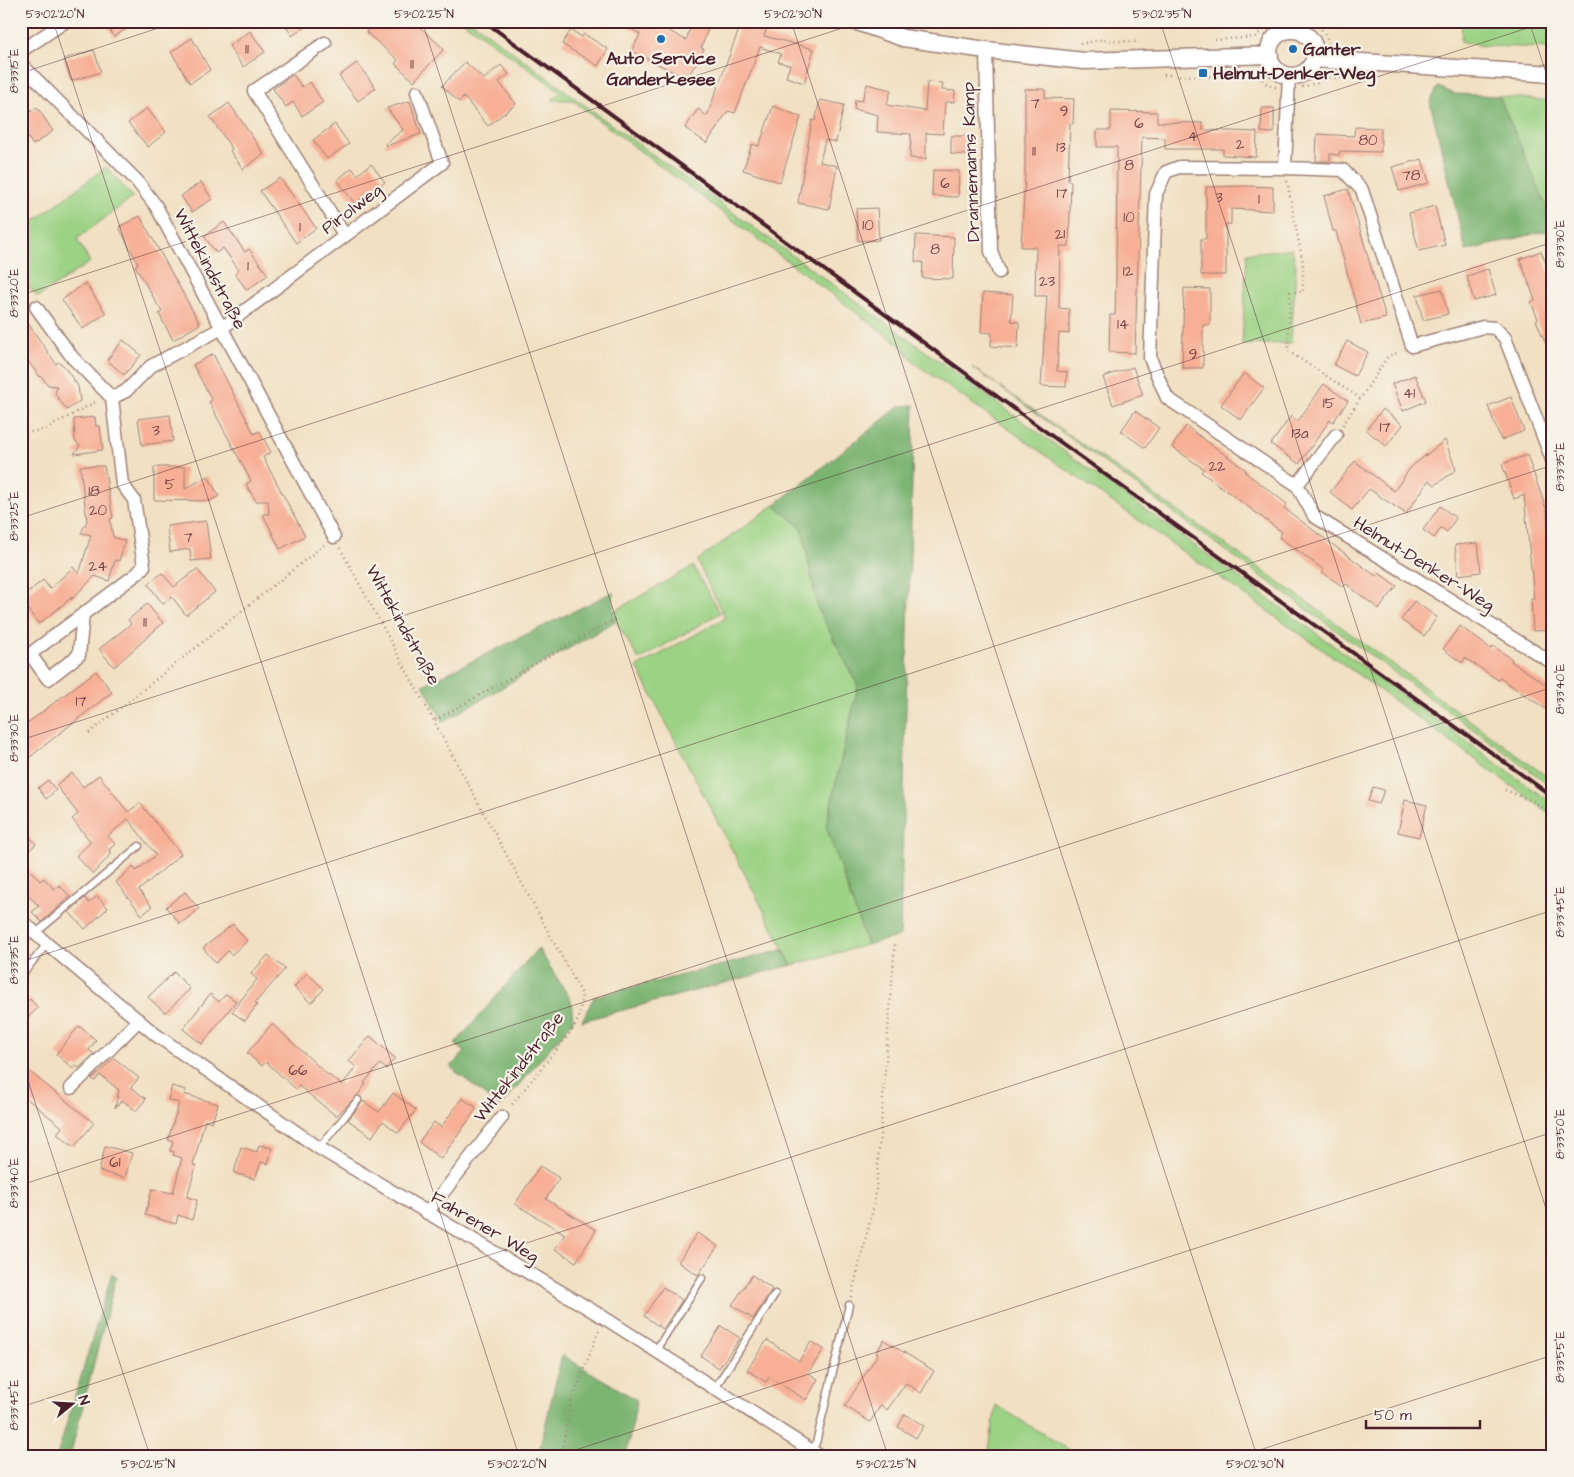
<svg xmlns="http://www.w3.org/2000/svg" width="1574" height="1477" font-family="'Architects Daughter',sans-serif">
<rect width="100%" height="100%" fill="#f7f3e8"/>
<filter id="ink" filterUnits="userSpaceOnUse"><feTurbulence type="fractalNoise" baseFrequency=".02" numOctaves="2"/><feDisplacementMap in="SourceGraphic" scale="10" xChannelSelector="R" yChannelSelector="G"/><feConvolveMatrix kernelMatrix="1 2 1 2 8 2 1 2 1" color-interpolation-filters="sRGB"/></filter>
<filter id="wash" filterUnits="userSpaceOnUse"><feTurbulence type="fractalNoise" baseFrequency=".0096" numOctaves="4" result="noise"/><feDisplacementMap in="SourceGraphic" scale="20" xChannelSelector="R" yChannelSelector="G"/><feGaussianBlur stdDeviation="1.12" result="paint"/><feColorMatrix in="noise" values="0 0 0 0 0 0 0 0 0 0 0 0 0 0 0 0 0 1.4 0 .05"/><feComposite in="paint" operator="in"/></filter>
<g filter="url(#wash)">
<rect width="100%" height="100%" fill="#f1e0c2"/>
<path fill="#9bd284" stroke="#727858" d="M462,21H471L613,126L1513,775L1553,804V816L1367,681L916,364L901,346L572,100H552L561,92Z
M1462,21H1553V48L1485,46L1461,42Z
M1499,96L1553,101V222Z
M106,167L133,197L77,239L90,262L38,297L21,279V231Z
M1292,249L1296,267L1291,343L1242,345L1247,253Z
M972,367L1292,591L1553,781V787Z
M774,505L802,528L818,609L858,686L826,826L867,945L792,965L637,667L725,618L697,561Z
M693,566L720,613L639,660L611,613Z
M996,1405L1079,1456H988Z"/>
<path fill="#7cb472" stroke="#636a4e" d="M1438,87L1455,94L1499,96L1553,222V229L1466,251L1430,102Z
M914,405L900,936L867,945L826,826L858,686L818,609L802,528L774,505L900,406Z
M613,592L614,622L443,722L423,685Z
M538,948L571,1000L573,1021L500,1107L450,1067L465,1052L455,1044Z
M783,950L792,965L582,1021L594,997Z
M112,1273L116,1278L70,1456H57Z
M562,1355L637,1400L626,1456H538Z"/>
<g id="blocks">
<path fill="#f7af95" d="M104,21H138L114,37Z
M283,21H315L292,36Z
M375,21H413L444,49L414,81L395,64L398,60L366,32Z
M617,21H650L686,40L693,21H711L701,48L704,49L687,79L632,51L640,34Z
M742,21L767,28L764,36L814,49L804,83L786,77L790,65L778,62L781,54L760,47L735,113L728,111L707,143L685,128L698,109L707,116Z
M571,30L582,37L584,34L608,49L598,66L562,44Z
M250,31L265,52L243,67L229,46Z
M192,38L210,70L190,83L171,52Z
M94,50L101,72L71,81L64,59Z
M465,62L484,79L501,65L509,74L499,82L516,104L488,126L464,97L459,102L442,86Z
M357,63L376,88L358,101L339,76Z
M293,75L302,87L310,82L323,102L302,116L293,102L286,107L273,89Z
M927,82L943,83L942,90L955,91L954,102H945L943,134L926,133V159L910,158L911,134L877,132L878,115L854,109L855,100L862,101L867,84L891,90L887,105L925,111Z
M1025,89H1045V98L1074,99L1073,124L1070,123L1068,181H1071L1069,246H1060L1059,308L1069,309V334L1059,333L1057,371L1067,372L1066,387L1041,386L1047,296H1035L1036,247H1021L1025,176Z
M820,100L844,105L836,142L825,140L820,162L837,166L829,209L798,203L812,120L815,121Z
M410,101L421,134L386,146L385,144L403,130L387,108Z
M229,103L264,154L243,169L230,151L232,149L210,117Z
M773,106L801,117L780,182L743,170L752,144L759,146Z
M37,107L53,131L33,145L21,128V118Z
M147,108L166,132L148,147L128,123Z
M1262,108H1274V133L1261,132Z
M1111,111L1157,112V122L1203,123V130L1257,132L1256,157L1223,155V149H1165V138L1142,137L1135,353L1109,352L1110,315H1115L1116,280L1117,147H1097V130H1111Z
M335,124L349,144L327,159L313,140Z
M1355,127L1381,128V152L1340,151L1339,155L1330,154V161H1316L1317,134L1354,136Z
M951,136H969L968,155L951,154Z
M1422,159L1429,183L1399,191L1392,167Z
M371,164L385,182L355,204L337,180L352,168L357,175Z
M933,170L959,171L958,197L932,196Z
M280,178L316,228L296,243L260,191Z
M201,182L212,199L192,212L181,196Z
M1246,186L1273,187V211L1231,209V224H1226V275H1201V239H1206V187Z
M1348,189L1386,318L1361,324L1336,231H1333L1324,196Z
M1435,206L1445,245L1419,251L1409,213Z
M877,208L879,240L858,241L856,209Z
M140,216L200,324L173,340L159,314L162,312L135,266L138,264L119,227Z
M224,222L245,252L249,249L268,275L247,290L235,274L239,270L223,248L216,253L204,236Z
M916,235L954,237L953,279L922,278L923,262H915Z
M1541,251L1553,282L1552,359L1536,320L1538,319L1531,302L1535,300L1520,259Z
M1488,269L1496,295L1474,301L1467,276Z
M85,283L106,313L83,329L62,300Z
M1184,288L1210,289V325H1203V368H1182Z
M1442,289L1448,314L1423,320L1417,295Z
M983,293L1013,295L1011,321L1019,322L1018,348L991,346L992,333L981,332Z
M21,313L56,364L58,362L63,365L78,386L80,401L67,410L55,394L57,386L48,385L41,376L40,377L21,352Z
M123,340L141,355L124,375L107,360Z
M1347,341L1368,352L1355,376L1334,365Z
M213,354L254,434L259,431L271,452L263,457L305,536L280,549L263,514H269L268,501H256L246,484L251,481L209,402L212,400L193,365Z
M1133,367L1143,395L1113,405L1103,377Z
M1244,373L1264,388L1241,420L1221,405Z
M1415,375L1426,401L1403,411L1392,384Z
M1324,384L1348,401L1333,422L1330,420L1299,464L1271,444L1291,416L1298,421Z
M1511,397L1524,431L1501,440L1488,406Z
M1383,409L1403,425L1386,446L1366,430Z
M1135,411L1159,428L1145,448L1121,431Z
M170,415L173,441L142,445L138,419Z
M95,417L96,426H100L103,450L74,454L80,446L75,441L74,419Z
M1186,426L1246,470L1245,472L1287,504L1284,508L1325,539L1376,576L1379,573L1397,586L1379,609L1346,584L1343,587L1322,572L1324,570L1279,537L1282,532L1201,472L1204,469L1172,447Z
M1445,440L1456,470L1435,485L1429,480L1406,514L1369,489L1352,510L1330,492L1355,461L1394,491L1411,467Z
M1527,455L1547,511L1553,589V630L1533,631L1531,599H1534L1524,495L1514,499L1502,464Z
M80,466H104L113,518L110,519L113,537L125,541L119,561L115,560L109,581L95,576L71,600L72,597L39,624L21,601V598L43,580L50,589L73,567L79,574L91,535L81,533L87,521Z
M154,467H185V489L208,476L219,496L210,501L154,500Z
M1440,506L1456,518L1447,532L1441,528L1434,538L1423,530Z
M206,521L211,559L191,561L190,549L170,552L167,526Z
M1478,543L1481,572L1458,575L1455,545Z
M197,569L215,592L186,615L172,597L163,604L148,584L162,573L174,587Z
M1414,601L1437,617L1424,636L1401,620Z
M147,604L163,623L114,667L99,649L131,624L128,620Z
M1460,626L1491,649L1493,646L1512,659L1511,661L1553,689V714L1500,678L1498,680L1465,658L1462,663L1443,649Z
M96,671L112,692L21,764V728Z
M72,773L83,787L99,775L128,812L140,803L181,854L139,890L152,907L142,915L116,882L133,867L136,871L156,855L128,819L108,836L115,844L109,850L112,853L93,874L76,856L91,842L72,819L78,814L56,785Z
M48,780L56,790L46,799L38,788Z
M1373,787L1384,790L1379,804L1368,801Z
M1405,800L1427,805L1419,837L1398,832Z
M21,828L36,844L21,858Z
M21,860L40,881L44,878L54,889L59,885L70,896L42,922L32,912L39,906L21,888Z
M185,892L199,909L180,924L166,907Z
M97,896L108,908L85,929L69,912L85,898L89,903Z
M233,924L247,941L231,955L228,951L216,963L203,948Z
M268,955L285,969L255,1003L257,1005L245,1021L232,1012L257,979L251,974Z
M174,972L190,989L165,1013L148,997Z
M307,973L324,989L311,1003L294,987Z
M210,994L219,1002L226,994L236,1001L202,1044L183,1029Z
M30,999L38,1008L21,1024V1007Z
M272,1024L326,1073L342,1085L356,1067L349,1061L370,1036L395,1058L386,1069L380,1064L364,1083L366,1084L358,1095L336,1116L299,1086L296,1089L266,1062L262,1066L247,1053Z
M79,1026L96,1040L89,1050L94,1054L79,1068L76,1066L73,1069L56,1054Z
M114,1058L139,1078L131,1087L146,1099L136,1111L122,1100L115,1108L119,1090L100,1075L95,1081L92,1079Z
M21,1065L94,1123L74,1147L57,1134L62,1127L21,1094Z
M172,1086L186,1090L184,1094L218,1104L212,1122L205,1120L193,1165L196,1166L187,1197L197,1200L192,1220L178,1215L176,1224L145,1215L152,1189L173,1193L182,1158L173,1155L174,1152L170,1151L173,1141L168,1140L179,1103L168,1100Z
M393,1093L416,1110L398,1133L383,1121L372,1137L348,1120L363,1101L379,1112Z
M462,1098L477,1108L441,1159L419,1142L434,1122L441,1127Z
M259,1145L272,1148L268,1164L261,1162L255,1179L234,1173L241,1147L257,1152Z
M105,1146L132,1153L125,1178L99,1171Z
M540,1166L559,1178L546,1199L596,1230L576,1262L555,1249L565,1234L515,1204Z
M697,1233L718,1246L698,1275L678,1262Z
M752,1275L772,1289L753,1319L732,1305Z
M663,1287L682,1300L663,1329L644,1316Z
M721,1326L740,1338L719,1368L701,1356Z
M767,1340L799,1361L811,1342L824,1349L808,1373L818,1379L806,1400L769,1377L766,1382L747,1370Z
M884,1340L934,1371L921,1393L906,1383L887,1410L881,1405L870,1422L845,1406L878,1354L876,1353Z
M905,1414L924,1426L916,1438L898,1427Z"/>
</g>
</g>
<g filter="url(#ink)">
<use href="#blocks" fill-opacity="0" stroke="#9e8076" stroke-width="1"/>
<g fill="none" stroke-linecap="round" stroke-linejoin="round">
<g stroke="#9e8076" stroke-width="9">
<path id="service" d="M36,933L139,846
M21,976L47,944
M319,1148L358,1100
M656,1350L702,1278
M715,1388L775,1294
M812,1451L816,1443L849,1305"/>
</g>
<g stroke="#9e8076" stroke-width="15">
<path id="minor" d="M1289,21L1290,30
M325,43L254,91L345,236
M986,50L991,251L999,272
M21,51L66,21
M21,64L137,181L156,206L334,537
M1289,75L1285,168L1179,167L1166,172L1156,194L1150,358L1167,398L1297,485L1314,516L1553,663
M1285,168L1343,170L1362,190L1412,346L1483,327L1495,328L1505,338L1553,462
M36,307L72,357L112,398
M1297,485L1336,435
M83,614L79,655L48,679L30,654L138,573L144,566L134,500L122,484L112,398L126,391L151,366L222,328L442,163L417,92
M21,920L47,944L156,1035L319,1148L603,1317L820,1456
M71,1088L139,1020
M427,1213L502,1117"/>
</g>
<g stroke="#9e8076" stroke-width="19">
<path id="tertiary" d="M854,21L903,38L986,50L1084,61L1270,55
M1269 53a23 23 0 1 1 46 0a23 23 0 1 1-46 0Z
M1314,59L1553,74"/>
</g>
<path stroke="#9e8076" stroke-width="2.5" stroke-dasharray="1 4" stroke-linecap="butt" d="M821,21L840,29
M1309,21C1319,24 1327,35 1329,45
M1215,40L1255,37L1272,21
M1080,44L1100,40L1137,42
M1259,70C1261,80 1266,86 1276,87
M1164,75L1260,78
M1302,87L1317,83L1323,78H1342
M1287,181L1303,263V292H1290L1288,351L1360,398
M21,288L28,296
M1343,425L1388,356L1399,352
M21,434L46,429L97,401
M340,548L582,994L579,1018L570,1033L510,1107
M435,720L615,619
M89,733L324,545
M1505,790L1535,802L1553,816
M851,1297L875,1201L895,942
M561,1456L571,1403L599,1330"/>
<use href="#service" stroke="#fff" stroke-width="6"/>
<use href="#minor" stroke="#fff" stroke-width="12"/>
<use href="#tertiary" stroke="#fff" stroke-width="16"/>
<path stroke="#4a1f2b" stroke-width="4" d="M484,21L1013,408L1553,797"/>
</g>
</g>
<path fill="none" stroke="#4a1f2b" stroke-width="1" stroke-opacity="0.45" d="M53,21L519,1456M422,21L888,1456M791,21L1257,1456M1160,21L1553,1230M1529,21L1553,94M21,73L180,21M21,295L864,21M21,518L1549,21M21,740L1553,242M21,962L1553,465M21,1059L150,1456M21,1185L1553,687M21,1407L1553,910M557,1456L1553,1132M1241,1456L1553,1355"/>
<g fill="#1f6fb2" stroke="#f7f3e8" stroke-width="2">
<circle cx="661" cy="39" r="5"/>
<circle cx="1293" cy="49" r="5"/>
<rect x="1198" y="68" width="10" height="10" rx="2.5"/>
</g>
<g text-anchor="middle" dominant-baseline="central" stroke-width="4.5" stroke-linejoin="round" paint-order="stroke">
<g font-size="15" fill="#754346">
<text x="247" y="49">11</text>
<text x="412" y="64">11</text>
<text x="1035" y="103">7</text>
<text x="1064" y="111">9</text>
<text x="1139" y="123">6</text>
<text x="1193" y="136">4</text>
<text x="1368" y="140">80</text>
<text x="1240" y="144">2</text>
<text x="1061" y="147">13</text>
<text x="1034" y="151">11</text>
<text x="1129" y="165">8</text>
<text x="1411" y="175">78</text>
<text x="945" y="183">6</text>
<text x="1062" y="193">17</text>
<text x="1219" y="197">3</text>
<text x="1259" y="199">1</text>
<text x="1129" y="217">10</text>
<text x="868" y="225">10</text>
<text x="300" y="227">1</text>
<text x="1060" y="234">21</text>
<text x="935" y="249">8</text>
<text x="248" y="266">1</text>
<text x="1128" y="271">12</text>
<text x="1047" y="281">23</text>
<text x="1123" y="324">14</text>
<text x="1193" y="354">9</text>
<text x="1409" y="393">41</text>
<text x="1329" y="403">15</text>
<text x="1385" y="427">17</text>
<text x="156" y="430">3</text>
<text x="1300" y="433">13a</text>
<text x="1217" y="466">22</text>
<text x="170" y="484">5</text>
<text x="94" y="491">18</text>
<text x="98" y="510">20</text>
<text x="188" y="537">7</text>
<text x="98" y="566">24</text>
<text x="145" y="622">11</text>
<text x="81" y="701">17</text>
<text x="298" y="1070">66</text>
<text x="115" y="1162">61</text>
</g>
<g font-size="18" font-weight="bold" fill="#4a1f2b" stroke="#f7f3e8" text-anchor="start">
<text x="1303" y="49">Ganter</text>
<text x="661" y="58" text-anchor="middle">Auto Service<tspan x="661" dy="21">Ganderkesee</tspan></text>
<text x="1213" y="73">Helmut-Denker-Weg</text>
</g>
<g font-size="18" fill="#4a1f2b" stroke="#f7f3e8">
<text transform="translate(971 162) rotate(-92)">Drannemanns Kamp</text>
<text transform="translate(352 209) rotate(-37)">Pirolweg</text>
<text transform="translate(210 269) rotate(62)">Wittekindstraße</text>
<text transform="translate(1424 564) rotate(32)">Helmut-Denker-Weg</text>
<text transform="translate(403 625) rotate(61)">Wittekindstraße</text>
<text transform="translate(519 1067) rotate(-52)">Wittekindstraße</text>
<text transform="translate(485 1227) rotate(31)">Fahrener Weg</text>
</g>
</g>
<rect width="1574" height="1477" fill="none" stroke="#f7f3e8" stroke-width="55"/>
<g transform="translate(72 1404) rotate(72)" stroke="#f7f3e8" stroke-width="4" paint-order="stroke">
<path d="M0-4L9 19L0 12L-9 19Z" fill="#4a1f2b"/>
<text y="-8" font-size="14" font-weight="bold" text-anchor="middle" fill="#4a1f2b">N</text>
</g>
<path d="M1366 1420v8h114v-8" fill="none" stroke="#4a1f2b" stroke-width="2.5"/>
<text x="1374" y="1420" font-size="15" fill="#4a1f2b" stroke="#f7f3e8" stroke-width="4" paint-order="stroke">50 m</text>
<rect x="28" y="28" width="1518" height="1422" fill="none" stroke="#4a1f2b" stroke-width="2"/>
<g font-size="12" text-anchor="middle" fill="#4a1f2b">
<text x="55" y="18">53°02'20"N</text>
<text x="424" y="18">53°02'25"N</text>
<text x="793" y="18">53°02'30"N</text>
<text x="1162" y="18">53°02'35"N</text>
<text transform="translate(14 71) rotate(-90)" y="4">8°33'15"E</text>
<text transform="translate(1560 244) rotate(-90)" y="4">8°33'30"E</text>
<text transform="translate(14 293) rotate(-90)" y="4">8°33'20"E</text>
<text transform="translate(1560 467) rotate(-90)" y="4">8°33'35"E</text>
<text transform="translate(14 516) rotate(-90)" y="4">8°33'25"E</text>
<text transform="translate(1560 689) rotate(-90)" y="4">8°33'40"E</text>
<text transform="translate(14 738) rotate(-90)" y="4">8°33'30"E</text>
<text transform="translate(1560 912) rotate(-90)" y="4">8°33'45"E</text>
<text transform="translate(14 960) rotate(-90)" y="4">8°33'35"E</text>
<text transform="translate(1560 1134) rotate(-90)" y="4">8°33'50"E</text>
<text transform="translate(14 1183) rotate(-90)" y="4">8°33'40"E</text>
<text transform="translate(1560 1357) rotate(-90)" y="4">8°33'55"E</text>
<text transform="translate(14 1405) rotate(-90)" y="4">8°33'45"E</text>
<text x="148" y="1468">53°02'15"N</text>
<text x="517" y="1468">53°02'20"N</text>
<text x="886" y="1468">53°02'25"N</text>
<text x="1255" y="1468">53°02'30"N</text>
</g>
</svg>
